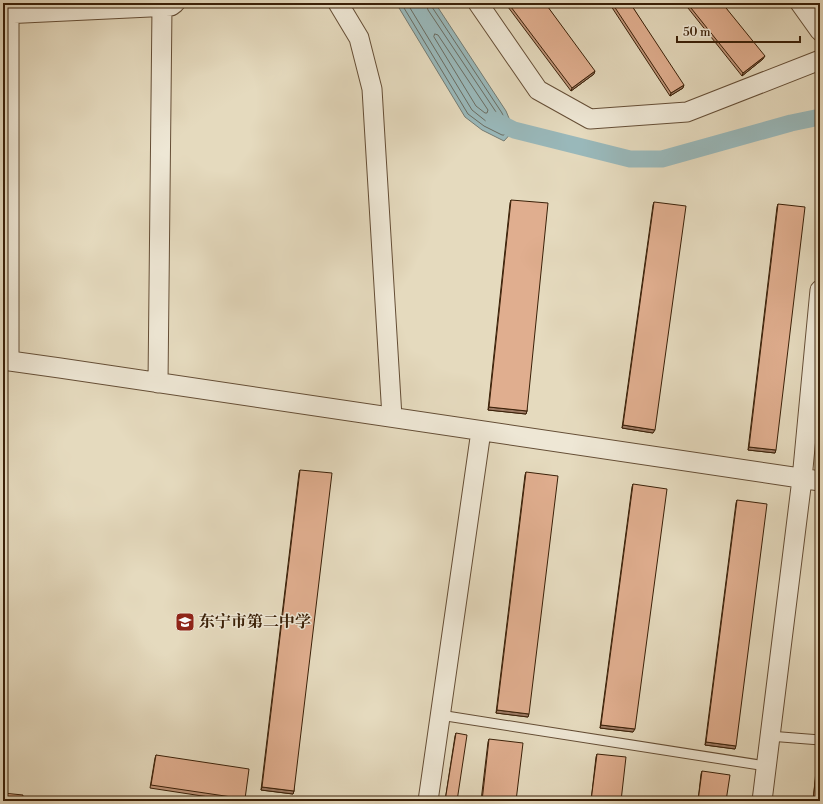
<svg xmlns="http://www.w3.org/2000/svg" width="823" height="804" font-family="'Libre Bodoni','Noto Serif SC',serif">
<rect width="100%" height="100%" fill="#e5dabe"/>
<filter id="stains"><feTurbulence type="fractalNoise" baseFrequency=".005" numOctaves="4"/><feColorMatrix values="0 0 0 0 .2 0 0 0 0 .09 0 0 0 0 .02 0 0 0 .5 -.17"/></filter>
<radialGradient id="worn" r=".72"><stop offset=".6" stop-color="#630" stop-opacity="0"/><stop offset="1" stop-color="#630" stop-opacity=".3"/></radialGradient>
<path fill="#99b8ba" stroke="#737b73" d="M396,3H435L506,111L514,130L504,141L482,130L465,117Z"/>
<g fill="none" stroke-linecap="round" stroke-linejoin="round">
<path stroke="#6a6c61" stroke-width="1" d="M401,3L468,114L484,126L502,135H504L509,129L502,113L432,7L431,3
M407,3L472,110L487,122L500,128H501L502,126L498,115L428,10L426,3
M435,34L438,35L488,110L487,113H485L476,106L434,37Z"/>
<path stroke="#99b8ba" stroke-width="17" d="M494,120L514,130L630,159H662L791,123L820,117"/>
<g stroke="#654e36" stroke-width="11">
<path id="service" d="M440,715L766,766
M769,736L820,740"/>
</g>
<g stroke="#654e36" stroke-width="21">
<path id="minor" d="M338,3L359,38L372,89L392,417
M478,3L538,90L590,119L687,112L820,60
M800,3L820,31
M9,13V361
M3,14L171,6L175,3
M3,360L60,368L820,481
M158,383L162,7
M428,801L481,431
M762,801L802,479L820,290"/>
</g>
<use href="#service" stroke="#eee7d5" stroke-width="9"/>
<use href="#minor" stroke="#eee7d5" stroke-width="19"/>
</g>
<path fill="#c1967b" stroke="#3a2008" d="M505,3H545L594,74L571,91Z
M609,3H630L683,88L670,96Z
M684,3H722L763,59L742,76Z
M511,200L527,411L526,414L488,410L510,203Z
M654,202L653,433L622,428L653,205Z
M778,204L775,453L748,450L777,207Z
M300,470L294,791L293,794L261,790L299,473Z
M526,472L528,717L496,713L525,475Z
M633,484V732L600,728L632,487Z
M737,500L735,749L705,745L736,503Z
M456,733L457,801H445L455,736Z
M489,739L516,801H481L488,742Z
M819,748L820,801H813L818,751Z
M597,754L621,801H591L596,757Z
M156,755L245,799L244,801H235L150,788L155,758Z
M702,771L726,801H698L701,774Z"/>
<path fill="#9d7a64" stroke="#3a2008" d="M765,56L763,59L742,76L743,73Z
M595,71L594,74L571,91L572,88Z
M684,85L683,88L670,96L671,93Z
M489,407L527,411L526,414L488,410Z
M623,425L655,430L653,433L622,428Z
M749,447L776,450L775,453L748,450Z
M497,710L529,714L528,717L496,713Z
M601,725L635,729L633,732L600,728Z
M706,742L736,746L735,749L705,745Z
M262,787L294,791L293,794L261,790Z"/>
<path fill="#e0ae8f" stroke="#3a2008" d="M508,3H545L595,71L572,88Z
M612,3H630L684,85L671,93Z
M687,3H722L765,56L743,73Z
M511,200L548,203L527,411L489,407Z
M654,202L686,206L655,430L623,425Z
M778,204L805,207L776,450L749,447Z
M300,470L332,473L294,791L262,787Z
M526,472L558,476L529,714L497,710Z
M633,484L667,489L635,729L601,725Z
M737,500L767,504L736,746L706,742Z
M456,733L467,735L457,801H445Z
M489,739L523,743L516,801H482Z
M819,748H820V801H813Z
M597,754L626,757L621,801H591Z
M156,755L249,769L245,799L151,785Z
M702,771L730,775L726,801H698Z
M3,793L23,795L22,801H3Z"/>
<defs>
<g id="school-square" transform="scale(1)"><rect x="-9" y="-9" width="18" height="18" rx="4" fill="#8f2418" stroke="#eee7d5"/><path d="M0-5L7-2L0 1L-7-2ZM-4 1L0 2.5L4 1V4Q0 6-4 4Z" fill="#fff"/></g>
</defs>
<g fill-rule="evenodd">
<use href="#school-square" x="185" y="622"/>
</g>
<g text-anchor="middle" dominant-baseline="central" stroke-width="3" stroke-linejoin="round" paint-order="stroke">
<g font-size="16" font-weight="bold" fill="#3a2008" stroke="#eee7d5" text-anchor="start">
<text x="199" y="622">东宁市第二中学</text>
</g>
</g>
<rect width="823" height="804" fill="none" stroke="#e5dabe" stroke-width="16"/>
<rect x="4" y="4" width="815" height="796" fill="none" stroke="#3a2008" stroke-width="2"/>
<rect x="8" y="8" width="807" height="788" fill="none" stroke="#3a2008"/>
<path d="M677 36v6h123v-6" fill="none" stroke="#3a2008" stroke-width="2"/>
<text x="683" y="36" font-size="12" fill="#3a2008" stroke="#eee7d5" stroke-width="3" paint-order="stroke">50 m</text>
<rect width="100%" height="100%" filter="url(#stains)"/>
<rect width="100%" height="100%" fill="url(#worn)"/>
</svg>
